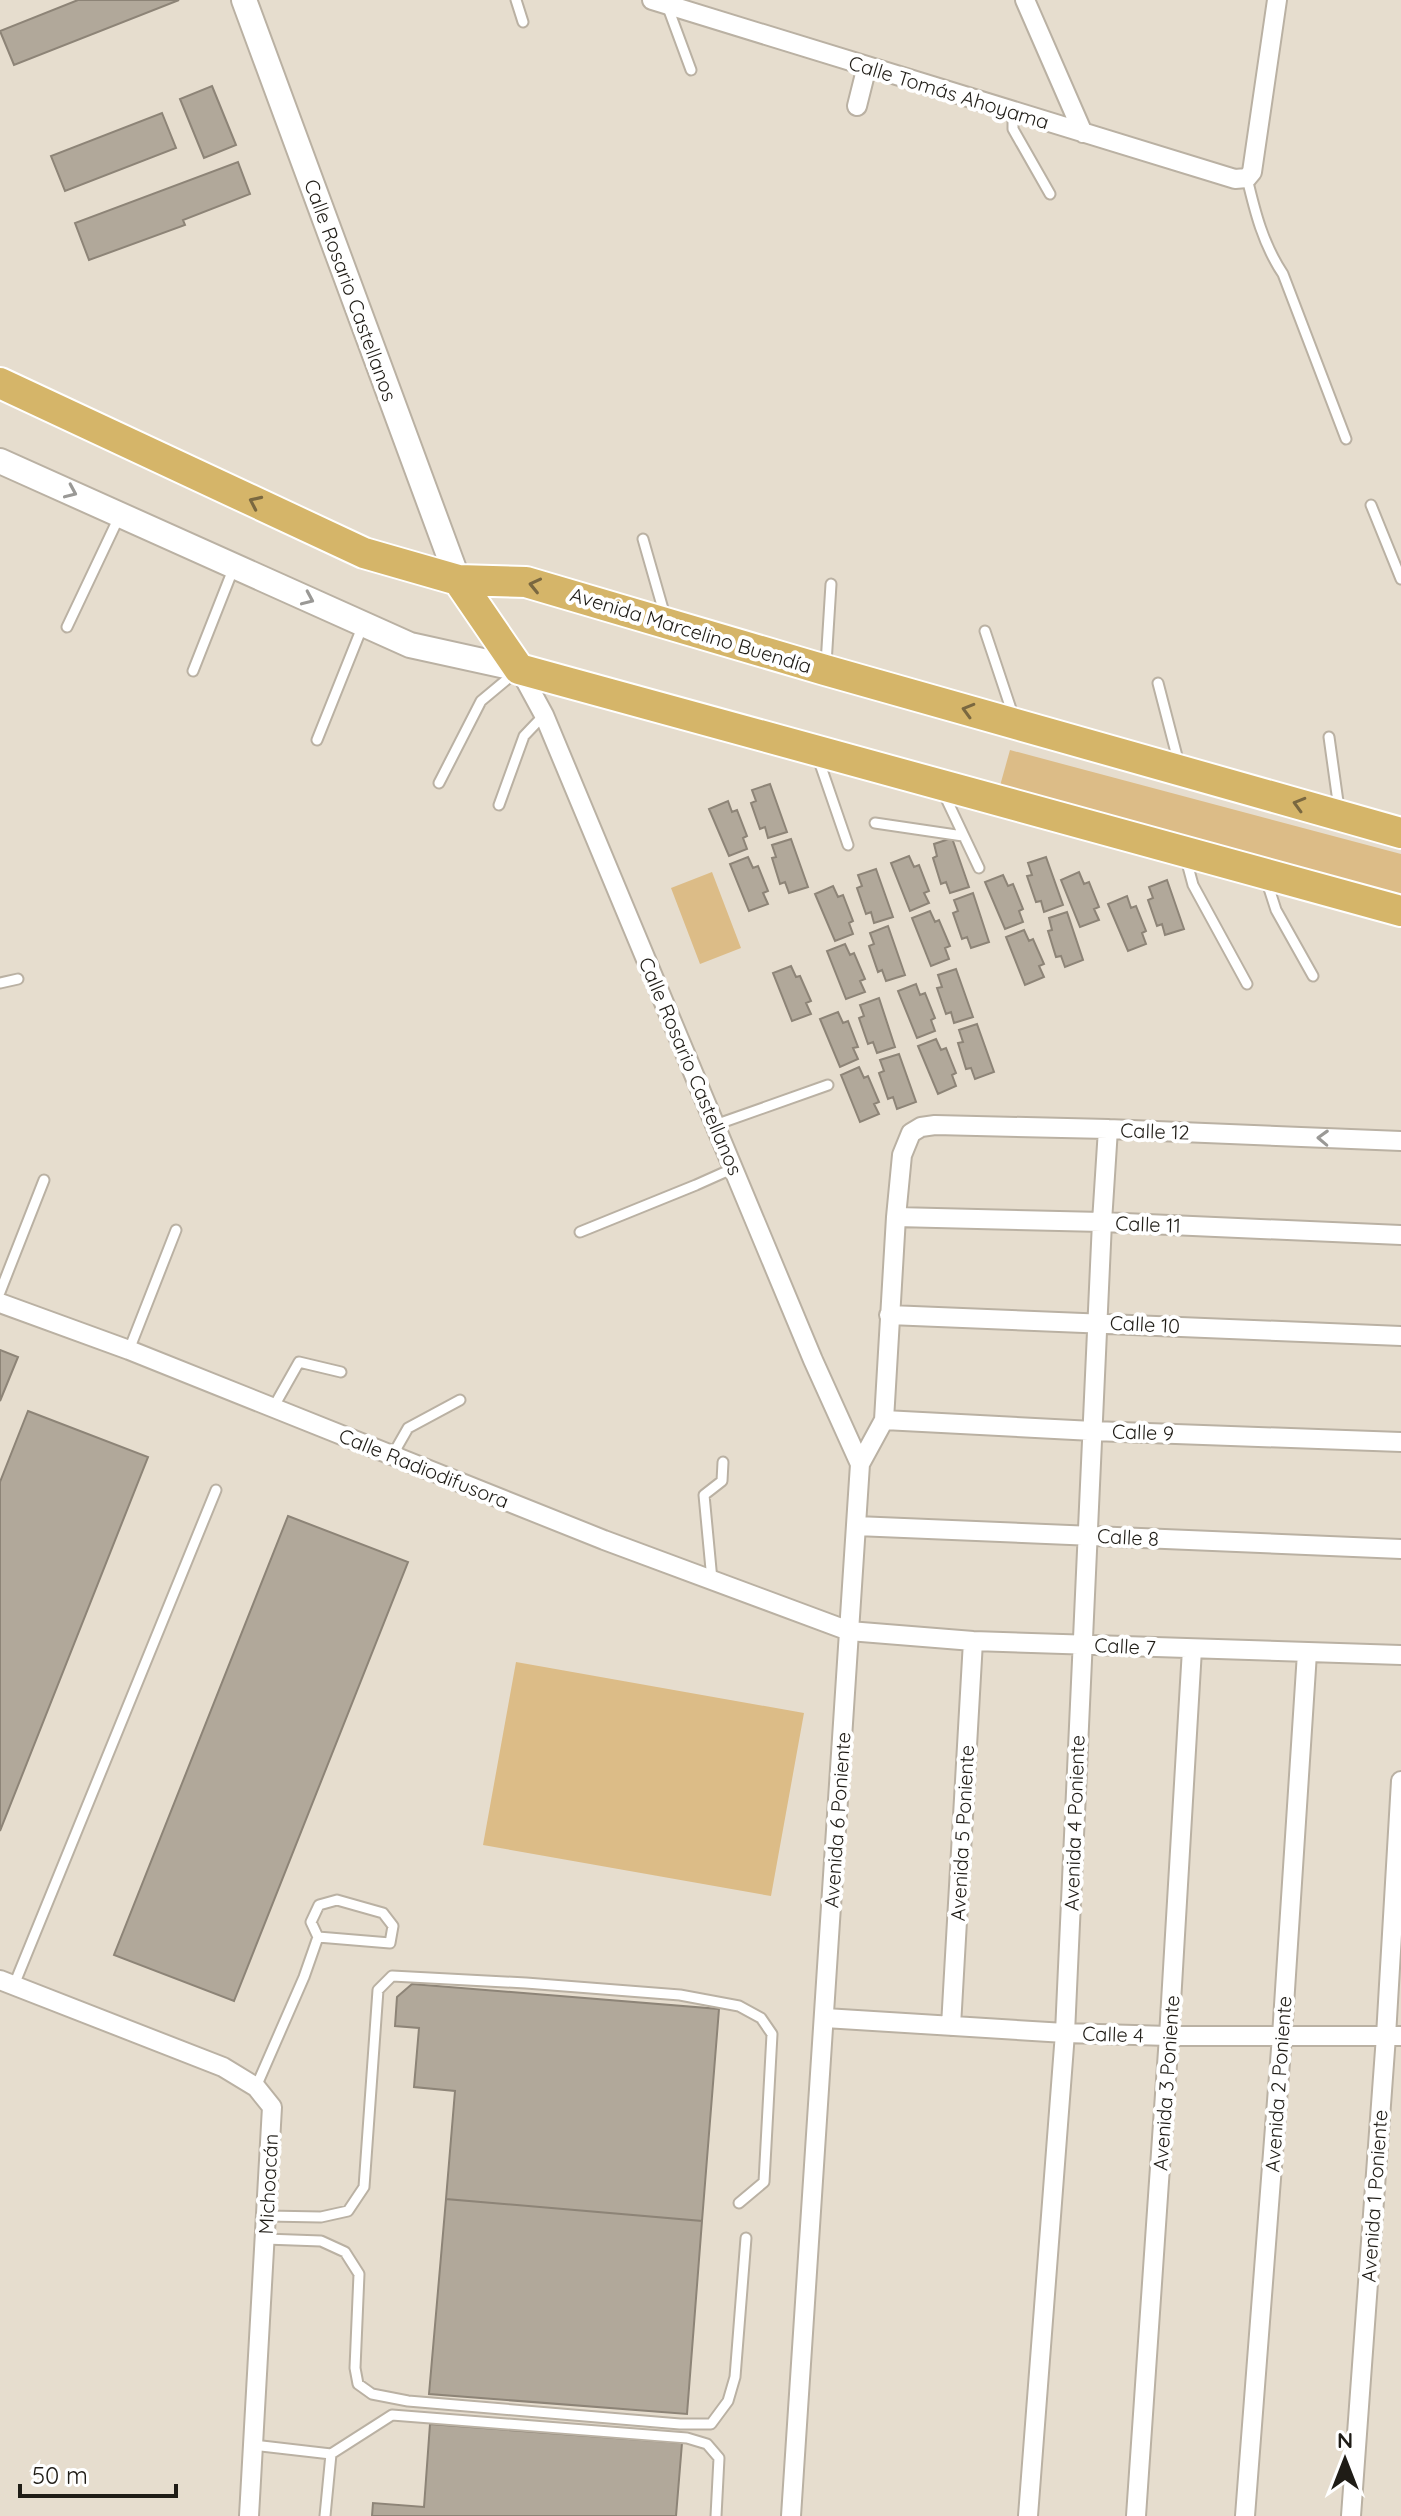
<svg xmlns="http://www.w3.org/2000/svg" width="1401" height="2516" font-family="Quicksand,sans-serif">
<rect width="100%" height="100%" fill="#e6ddce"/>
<path fill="#dcbc87" d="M1010,750L1401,854V904L998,793Z
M712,872L741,948L700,964L671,888Z
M516,1662L804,1713L771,1896L483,1845Z"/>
<path fill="#b1a89a" stroke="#8d8477" stroke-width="2" d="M78,0H179L14,65L0,31Z
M212,86L236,145L204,158L180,99Z
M162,113L176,148L65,191L51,156Z
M238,162L250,194L183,220L185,225L89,260L75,223Z
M770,784L787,832L768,838L765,827L760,829L751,803L756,801L752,790Z
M728,801L732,812L737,810L747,836L743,838L747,849L729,856L709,809Z
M952,838L969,887L950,893L946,882L941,884L933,858L937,856L934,844Z
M791,839L808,887L789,893L785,882L780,884L772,858L776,857L772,845Z
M909,856L914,867L919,865L929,891L924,893L929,903L910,911L891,863Z
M748,857L753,868L758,866L768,891L763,893L768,904L749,911L730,864Z
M1046,857L1063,905L1044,912L1041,901L1036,902L1027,876L1032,875L1028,863Z
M876,869L893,917L874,923L871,912L866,914L857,888L862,886L858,875Z
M1079,872L1084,884L1089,882L1099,907L1094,909L1099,920L1080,927L1061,880Z
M1003,875L1008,886L1013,884L1023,909L1019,911L1023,922L1005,929L985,882Z
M1167,880L1184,929L1165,935L1162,924L1157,926L1148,900L1153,898L1149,887Z
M833,886L838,897L843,895L853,921L849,923L853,934L835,941L815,894Z
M973,893L989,942L971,948L967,937L962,939L953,913L958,911L954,900Z
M1127,896L1131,908L1136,906L1146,931L1142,933L1146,944L1128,951L1108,904Z
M930,911L935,922L939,920L950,946L945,948L949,959L931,966L912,918Z
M1067,912L1083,960L1065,967L1061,956L1056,957L1048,931L1052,930L1049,918Z
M888,926L905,975L886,981L882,970L878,972L869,946L874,944L870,933Z
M1024,930L1029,941L1033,939L1044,964L1039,966L1044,977L1025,985L1006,937Z
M845,944L850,955L854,953L865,979L860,981L865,992L846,999L827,951Z
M791,966L796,977L800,976L811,1001L806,1003L811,1014L792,1021L773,973Z
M956,969L973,1017L954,1023L951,1012L946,1014L937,988L942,987L938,975Z
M916,984L920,995L925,993L935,1018L931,1020L935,1031L917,1038L898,991Z
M879,998L895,1047L877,1053L873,1042L868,1044L859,1018L864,1016L860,1005Z
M838,1012L843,1023L848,1021L858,1047L853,1048L858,1059L840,1067L820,1019Z
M977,1024L994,1072L975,1079L971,1068L966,1069L958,1043L963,1042L959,1030Z
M936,1039L941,1050L946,1048L956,1073L952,1075L956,1086L938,1094L918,1046Z
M899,1054L916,1102L897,1109L893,1097L888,1099L879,1073L884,1071L880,1060Z
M859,1067L864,1078L868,1076L879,1102L874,1104L879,1114L860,1122L841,1075Z
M0,1350L18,1357L0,1401Z
M28,1411L148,1457L0,1831V1482Z
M288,1516L408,1562L234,2001L114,1955Z
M412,1984L719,2009L702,2221L446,2199L455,2091L414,2087L419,2028L395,2026L397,1997Z
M446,2199L702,2221L687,2414L429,2394Z
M430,2424L682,2443L676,2516H372L373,2503L424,2507Z"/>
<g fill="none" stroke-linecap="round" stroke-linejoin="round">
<g stroke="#bab1a3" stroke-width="13">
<path id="service" d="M516,0L523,22
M667,5L691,70
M1013,112V129L1050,194
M1247,178C1255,212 1263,244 1283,274L1346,439
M1371,505L1401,579
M643,539L665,616
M67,627L120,515
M985,631L1014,718
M826,664L831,584
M193,671L234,567
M1158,683L1179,764
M1329,737L1339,809
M317,740L363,625
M818,758L848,845
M439,783L481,701L517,671
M943,792L979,868
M499,805L524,736L544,715
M875,823L963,836
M1186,859L1193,885L1247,984
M1266,879L1276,910L1313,976
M0,983L18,979
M715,1125L828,1085
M580,1232L696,1185L734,1168
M0,1292L44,1180
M129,1350L176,1230
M273,1408L299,1362L341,1372
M392,1456L408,1428L460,1400
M712,1580L704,1495L722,1481L723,1462
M14,1985L216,1490
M256,2087L304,1977L318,1937L390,1943L393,1926L383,1913L337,1900L319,1905L311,1922L318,1937
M267,2216L321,2217L348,2211L364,2187L378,1990L392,1976L526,1983L680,1995L739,2006L761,2018L772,2034L764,2182L739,2203
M265,2239L321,2241L345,2252L359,2274L355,2368L358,2384L372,2394L408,2401L680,2424H711L728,2401L735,2377L746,2238
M253,2445L331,2454L392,2415L687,2438L707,2444L719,2458L716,2516
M325,2516L331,2454"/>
</g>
<g stroke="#bab1a3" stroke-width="22">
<path id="minor" d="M652,0L1235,179L1247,178L1252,172L1277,0
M1025,0L1083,133
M857,106L867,66
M519,669L544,715L813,1360L860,1464
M896,1217L1102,1222L1401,1235
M0,1303L129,1350L604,1540L849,1631L973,1641L1401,1655
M889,1315L1401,1336
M884,1420L1093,1431L1401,1442
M856,1526L1401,1549
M0,1980L223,2067L256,2087L272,2107L249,2516
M825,2018L1065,2033L1169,2036H1401
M951,2026L973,1641
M791,2516L860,1464L884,1420L896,1217L902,1155L911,1133L921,1127L935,1125L1108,1129L1401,1141
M1028,2516L1065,2033L1102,1222L1108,1129
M1136,2516L1169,2036L1192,1649
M1245,2516L1282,2036L1307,1653
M1351,2516L1386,2036L1401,1781"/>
</g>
<g stroke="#bab1a3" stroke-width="28">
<path id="tertiary" d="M244,0L458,580
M0,461L410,645L519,669"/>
</g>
<g stroke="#fff" stroke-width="34">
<path id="primary" d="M0,383L364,553L458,580L526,582L825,670L1401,833
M458,580L519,669L1401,911"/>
</g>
<use href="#service" stroke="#fff" stroke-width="9"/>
<use href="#minor" stroke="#fff" stroke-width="18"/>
<use href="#tertiary" stroke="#fff" stroke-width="24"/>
<use href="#primary" stroke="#d5b569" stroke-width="30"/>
</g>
<defs><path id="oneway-chevron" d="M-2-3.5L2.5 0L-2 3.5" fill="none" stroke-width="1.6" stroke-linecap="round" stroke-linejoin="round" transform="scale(2)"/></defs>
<g stroke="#9a9996">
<use href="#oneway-chevron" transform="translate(71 492) rotate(24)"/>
<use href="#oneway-chevron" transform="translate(308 599) rotate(24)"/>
<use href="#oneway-chevron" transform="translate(1323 1138) rotate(-178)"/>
</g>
<g stroke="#7a6840">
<use href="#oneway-chevron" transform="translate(255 502) rotate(-155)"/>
<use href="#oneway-chevron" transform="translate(535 585) rotate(-167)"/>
<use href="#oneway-chevron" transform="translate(968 710) rotate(-164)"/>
<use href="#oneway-chevron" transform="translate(1299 804) rotate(-164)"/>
</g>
<g text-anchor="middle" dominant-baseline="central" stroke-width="8" stroke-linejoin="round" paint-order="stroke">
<g font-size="20" fill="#1f1c16" stroke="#fff">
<text transform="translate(949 92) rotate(17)">Calle Tomás Ahoyama</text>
<text transform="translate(351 290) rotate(70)">Calle Rosario Castellanos</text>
<text transform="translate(691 630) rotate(17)">Avenida Marcelino Buendía</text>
<text transform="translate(691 1066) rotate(67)">Calle Rosario Castellanos</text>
<text transform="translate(1155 1131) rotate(2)">Calle 12</text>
<text transform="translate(1148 1224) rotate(2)">Calle 11</text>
<text transform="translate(1145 1324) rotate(3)">Calle 10</text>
<text transform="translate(1143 1432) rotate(2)">Calle 9</text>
<text transform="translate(424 1468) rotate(22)">Calle Radiodifusora</text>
<text transform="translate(1128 1537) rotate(3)">Calle 8</text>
<text transform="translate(1125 1646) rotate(3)">Calle 7</text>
<text transform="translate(837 1820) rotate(-86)">Avenida 6 Poniente</text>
<text transform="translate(1074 1823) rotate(-88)">Avenida 4 Poniente</text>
<text transform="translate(962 1833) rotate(-87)">Avenida 5 Poniente</text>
<text transform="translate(1113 2034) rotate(2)">Calle 4</text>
<text transform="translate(1166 2083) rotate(-86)">Avenida 3 Poniente</text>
<text transform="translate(1278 2084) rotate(-86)">Avenida 2 Poniente</text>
<text transform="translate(268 2184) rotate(-87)">Michoacán</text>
<text transform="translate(1374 2196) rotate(-86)">Avenida 1 Poniente</text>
</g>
</g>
<g transform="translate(1345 2460)" stroke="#ffffff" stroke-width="6" paint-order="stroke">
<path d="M0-6L14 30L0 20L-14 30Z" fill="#1f1c16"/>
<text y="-12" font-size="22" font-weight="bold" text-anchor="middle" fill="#1f1c16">N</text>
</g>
<path d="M20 2484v12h156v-12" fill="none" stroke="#1f1c16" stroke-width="4"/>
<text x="32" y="2484" font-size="24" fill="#1f1c16" stroke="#ffffff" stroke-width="6" paint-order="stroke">50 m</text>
</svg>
